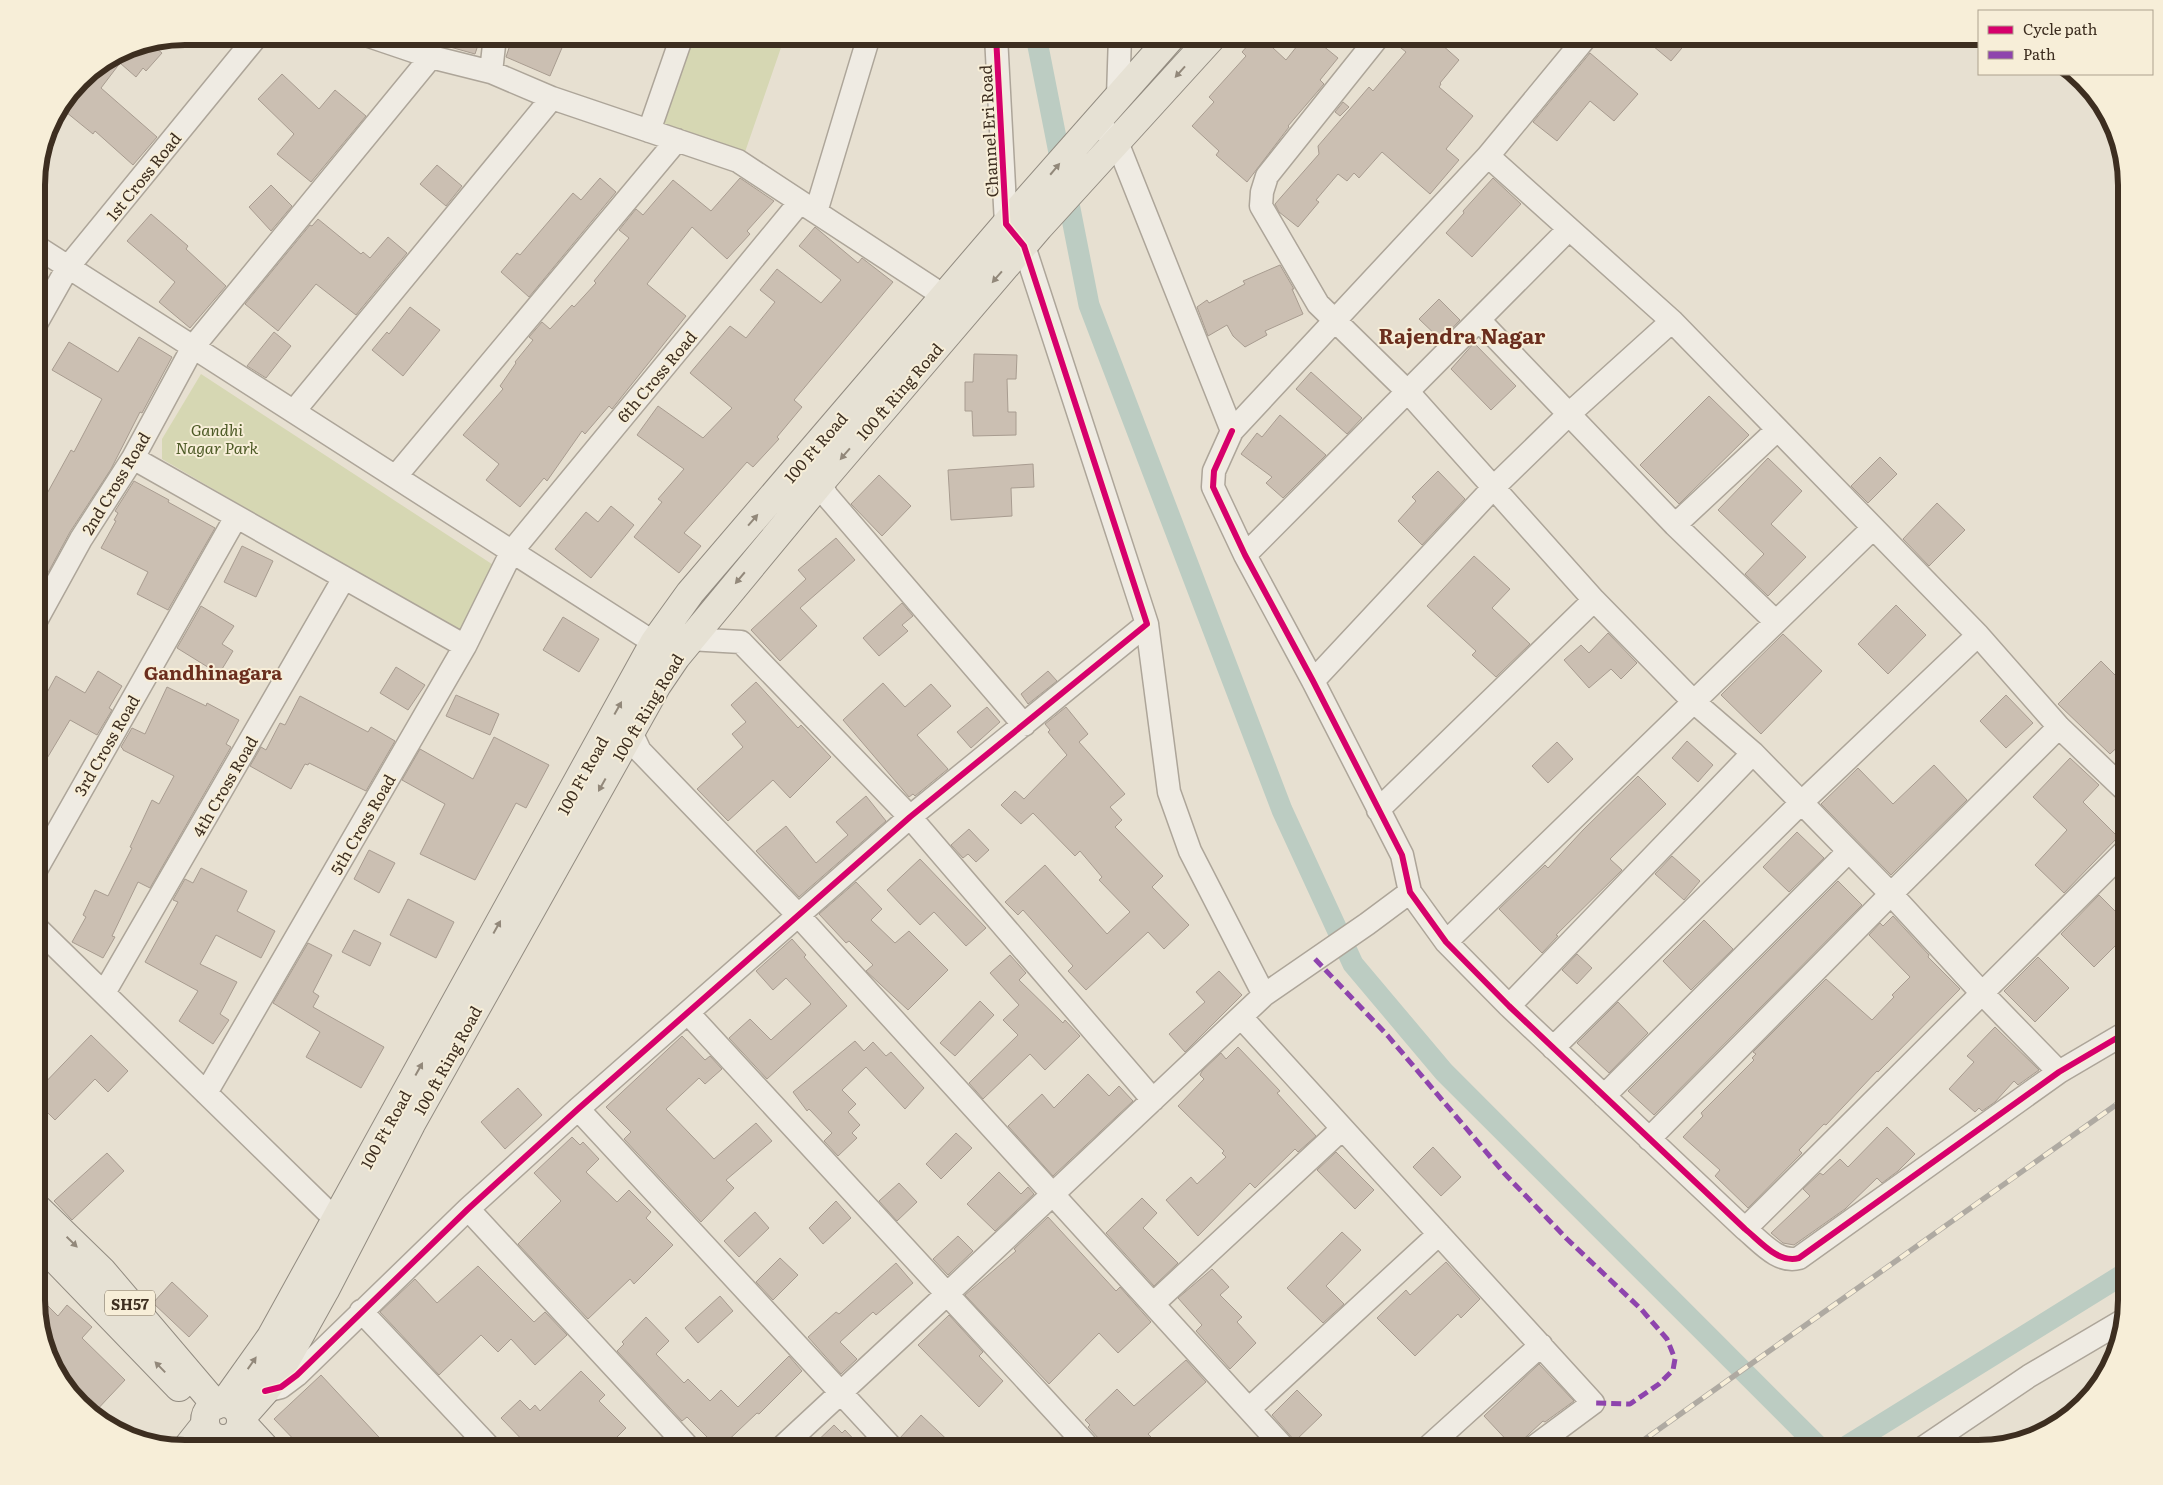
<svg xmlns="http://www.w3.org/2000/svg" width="2163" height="1485" font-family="Literata,serif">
<rect width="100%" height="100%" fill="#e7e0d1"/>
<path fill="#d6d7b3" d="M693,36H785L745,152L661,123Z
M201,374L501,570L471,640L162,459V439Z"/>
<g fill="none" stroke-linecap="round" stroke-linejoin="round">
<path stroke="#bcccc2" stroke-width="21" d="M1036,36L1089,305L1282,810L1353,964L1444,1072L1821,1449
M1842,1449L2127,1272"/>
</g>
<path fill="#cbbfb2" stroke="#a89c90" d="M411,36H481L475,54Z
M513,36H567L550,76L506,57Z
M1256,36H1260L1286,60L1305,36H1311L1338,58L1320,80L1324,84L1288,126L1289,127L1247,182L1216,155L1219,151L1192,126L1214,102L1209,97L1246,56L1242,52Z
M1392,36H1432L1459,60L1440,83L1441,84L1439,87L1473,116L1446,149L1459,160L1430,194L1382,152L1359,178L1354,173L1347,181L1338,174L1316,200L1319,202L1298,227L1279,212L1275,204L1319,154L1318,146L1369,87L1373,91L1406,52L1391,40Z
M1641,36H1692L1671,61Z
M150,43L162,53L146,71L143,68L136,77L120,63L101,88L157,137L133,165L95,131L93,134L61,108L84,76L128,47Z
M1590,53L1638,94L1614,121L1590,101L1557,141L1533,122Z
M282,74L319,109L335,90L366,116L311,182L277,154L294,134L258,99Z
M1343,102L1349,107L1340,116L1335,112Z
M437,165L462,186L446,206L420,184Z
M600,178L616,192L529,297L501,272L517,253L520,255L573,193L581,200Z
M740,178L774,201L747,231L750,234L727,259L692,227L647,284L686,316L612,409L609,406L585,434L582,431L547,481L544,478L520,507L486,480L499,464L463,435L503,389L500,386L516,363L515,362L533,340L529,337L542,322L550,329L572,305L574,307L596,283L594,281L629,238L619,230L636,209L643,215L673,180L711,211Z
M1493,178L1521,204L1472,257L1446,233L1464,213L1463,211Z
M271,185L292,206L271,231L249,207Z
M151,214L188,246L186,249L226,286L190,328L159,302L175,282L127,241Z
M318,219L361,254L363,252L370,258L388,237L407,253L356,315L316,284L278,331L245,304L310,225L312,226Z
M815,227L858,263L862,258L893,282L794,400L802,407L777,437L779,439L753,467L747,462L684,533L701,546L679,573L634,537L662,502L658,499L684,469L637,435L658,406L703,438L732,408L690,373L730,326L746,338L775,302L760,290L777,269L821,303L841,280L799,246Z
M1280,265L1294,289H1292L1303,314L1265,331L1267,335L1245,347L1233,336L1227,325L1208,336L1197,307L1207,300L1209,303L1245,284L1243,281Z
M1439,299L1460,320L1441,340L1419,319Z
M410,307L440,330L403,376L372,350L387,332L389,334Z
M274,332L291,346L266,378L247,366Z
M139,337L172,357L142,413L140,412L111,469L70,532L37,593V495L44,499L71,450L74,452L102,399L52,370L69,342L118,372Z
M1474,343L1516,386L1491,410L1451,369Z
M974,354L1017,355L1016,379H1007L1008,412H1016V435L973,436L972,411H965V382H973Z
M1311,372L1362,418L1347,434L1296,389Z
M1709,396L1749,435L1679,504L1640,465Z
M1280,415L1326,455L1283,498L1266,483L1272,477L1241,454L1257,433L1262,437Z
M1880,457L1897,474L1868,503L1851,486Z
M1768,458L1802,491L1771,524L1806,557L1768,596L1745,574L1764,554L1718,510Z
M1033,464L1034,487L1011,488L1012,516L951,520L948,470Z
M1438,471L1465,499L1422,545L1398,521L1416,501L1412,497Z
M879,475L911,506L882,536L851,504Z
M134,481L169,500L168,502L215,528L168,610L137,594L148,572L101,548L116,521L114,520L118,513L115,511Z
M1937,503L1965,530L1929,566L1903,539Z
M611,506L634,525L591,578L555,549L586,512L598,522Z
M836,538L855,560L800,608L817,626L780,661L751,630L806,579L798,570Z
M242,546L273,561L256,597L224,582Z
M1474,556L1510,589L1492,608L1530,644L1496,677L1472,655L1476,651L1427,606Z
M902,603L913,616L902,625L908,631L879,656L863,638Z
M1896,605L1926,635L1888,674L1858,644Z
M201,606L234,626L222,644L233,651L219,674L177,648Z
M563,617L599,639L579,672L543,650Z
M1608,633L1637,663L1621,679L1611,669L1589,688L1564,660L1581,645L1589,653Z
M1783,634L1822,671L1761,734L1721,695Z
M2101,661L2127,687V738L2110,754L2058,704Z
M396,667L425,685L408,710L380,693Z
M98,671L122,686L109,708L112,710L97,735L70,720L37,775V711L56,676L85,693Z
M1048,671L1057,681L1028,704L1021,694Z
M756,682L798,728L801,725L831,757L790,798L773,780L728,821L697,789L743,747L732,734L746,722L731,705Z
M883,683L905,707L931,684L951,706L917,735L948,769L915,796L913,794L909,797L843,720Z
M167,687L206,706L207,703L239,720L226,744L231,747L150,888L138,882L112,936L115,937L103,958L72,942L86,917L83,915L95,890L108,896L132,848L130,847L152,800L159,804L174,776L123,750V749L121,747L132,728L145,734Z
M456,695L499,714L490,735L446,716Z
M2006,695L2033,723L2006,748L1980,721Z
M300,696L368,732L371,727L395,741L366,791L309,763L308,765L305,764L291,789L250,766L261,747L266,750L280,723L285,725Z
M987,707L1000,722L971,748L957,732Z
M1066,707L1088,734L1079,742L1125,794L1110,807L1122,820L1115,827L1163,876L1152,887L1189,925L1164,949L1148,932L1086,990L1068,971L1073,966L1023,910L1018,915L1005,902L1045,865L1107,934L1130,912L1099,880L1102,877L1080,851L1075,856L1033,813L1021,824L1001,805L1015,791L1024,799L1067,755L1048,732L1050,730L1045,724Z
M494,737L549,765L526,808L516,803L475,880L420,854L445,804L402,780L420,749L473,779Z
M1687,741L1713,765L1698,782L1672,758Z
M1557,742L1573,759L1548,783L1532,766Z
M2070,758L2099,785L2083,802L2118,837L2064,893L2035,865L2067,830L2033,797Z
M1934,765L1967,800L1891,875L1821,804L1858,768L1893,804Z
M1638,776L1666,804L1610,859L1622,870L1556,935L1558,936L1542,953L1499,909L1545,865L1548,868L1583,830Z
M866,796L886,821L799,897L756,851L786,826L816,863L848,835L836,822Z
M969,829L989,850L976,862L968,854L963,858L951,845Z
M1797,832L1824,858L1789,892L1763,867Z
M369,850L395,863L379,893L354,879Z
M1672,856L1700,881L1684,900L1655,874Z
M920,859L986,928L966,946L934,912L920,925L887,890Z
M201,868L247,891L237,911L275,931L261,958L216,935L200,964L237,982L220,1014L229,1020L213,1044L179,1021L198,991L145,962L178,902L173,900L185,879L193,883Z
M1838,881L1862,905L1654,1115L1628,1091Z
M856,882L882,909L871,920L895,943L909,931L948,970L908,1010L866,971L873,965L849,941L846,943L819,914Z
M2099,895L2127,923V934L2094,967L2061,934Z
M408,899L454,922L436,958L390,935Z
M1893,916L1929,955L1928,957L1960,989L1878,1072L1877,1071L1826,1125L1824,1124L1799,1150L1802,1153L1748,1208L1715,1176L1720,1170L1683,1137L1703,1116L1701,1113L1754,1060L1752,1058L1756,1054L1753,1052L1826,979L1872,1020L1894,997L1892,995L1910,977L1869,935L1880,923L1883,926Z
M1704,920L1733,949L1691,990L1663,961Z
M354,930L381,943L370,966L342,952Z
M792,939L806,955L804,957L847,1006L767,1079L729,1038L750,1019L771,1040L811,1004L786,978L773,990L756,971Z
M308,943L332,955L313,992L319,996L313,1007L384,1047L361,1088L306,1057L320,1032L273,1003Z
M1577,954L1592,968L1577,984L1562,970Z
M1010,955L1026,973L1019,980L1063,1023L1065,1020L1080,1036L1045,1070L1030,1054L983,1099L969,1083L1018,1035L1003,1020L1019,1005L990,973Z
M2038,957L2069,988L2035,1022L2004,991Z
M1219,971L1242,995L1185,1052L1169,1034L1205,1002L1196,992Z
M980,1001L994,1015L955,1056L940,1043Z
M1618,1002L1648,1033L1609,1073L1577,1043Z
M1995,1027L2039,1070L2018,1085L2014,1081L1995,1102L1982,1111L1979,1108L1975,1112L1949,1089L1974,1062L1967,1056Z
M91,1035L128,1071L108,1092L95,1079L55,1120L37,1102V1091Z
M682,1036L705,1060L710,1056L722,1069L705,1084L699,1078L666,1109L714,1159L756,1123L772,1141L726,1180L734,1188L701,1222L624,1139L631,1132L606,1107Z
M855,1041L864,1051L873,1042L886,1056L891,1052L924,1088L905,1109L866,1067L842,1090L856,1104L848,1112L860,1125L852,1133L857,1138L838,1156L824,1141L832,1133L809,1109L807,1111L793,1092Z
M1238,1047L1280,1091L1277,1093L1316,1136L1298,1152L1295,1149L1255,1188L1250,1183L1198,1236L1166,1200L1191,1177L1197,1184L1226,1157L1222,1153L1224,1151L1178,1106L1204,1079L1200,1075L1202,1071L1221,1053L1226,1059Z
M1088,1074L1109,1096L1119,1086L1133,1101L1053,1176L1008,1126L1042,1094L1054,1108Z
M518,1088L542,1115L505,1149L481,1122Z
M1887,1127L1915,1154L1898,1171L1882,1183L1877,1178L1845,1209L1794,1245L1783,1243L1771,1233L1810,1196L1803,1189L1820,1173L1823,1175L1840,1159L1848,1167Z
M956,1133L972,1148L941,1179L926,1164Z
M572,1137L580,1145L583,1142L599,1159L586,1172L617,1202L629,1190L651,1212L646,1218L673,1245L634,1284L630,1279L588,1319L518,1244L561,1201L534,1173Z
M1433,1147L1461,1177L1441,1196L1413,1167Z
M1336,1152L1374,1190L1355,1209L1317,1170Z
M107,1153L124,1171L72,1220L54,1201Z
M999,1172L1021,1194L1028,1187L1034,1194L995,1231L967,1204Z
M899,1183L917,1202L897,1221L879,1201Z
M1142,1198L1157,1213L1143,1228L1178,1263L1154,1286L1106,1233Z
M836,1201L851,1218L823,1244L809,1228Z
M755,1212L769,1228L739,1257L724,1241Z
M1048,1217L1116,1291L1120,1287L1151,1322L1118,1353L1099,1333L1049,1384L965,1295L1016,1251L1014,1249Z
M1342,1232L1361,1250L1326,1286L1344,1304L1323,1323L1287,1288Z
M958,1236L973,1251L948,1275L933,1259Z
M780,1258L798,1275L773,1300L756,1282Z
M1446,1262L1480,1299L1461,1318L1458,1314L1415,1356L1377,1318L1406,1290L1410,1295Z
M896,1263L913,1283L876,1315L873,1312L840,1342L857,1359L841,1374L808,1337L836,1312L839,1314Z
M478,1266L534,1322L545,1312L567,1335L535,1365L511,1339L498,1352L481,1335L439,1375L380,1312L415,1279L437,1303Z
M1212,1269L1229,1287L1220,1295L1242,1317L1237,1322L1256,1343L1230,1369L1196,1331L1202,1325L1178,1298Z
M172,1282L208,1316L189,1337L153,1303Z
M37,1295L58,1316L67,1305L92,1327L82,1338L125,1380L93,1414L56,1374L37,1310Z
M720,1296L733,1311L698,1343L685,1328Z
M949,1315L983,1352L979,1356L1003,1381L979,1407L918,1345Z
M646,1317L669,1341L656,1354L684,1383L688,1379L710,1401L721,1390L738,1407L789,1356L802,1371L759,1414L757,1413L719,1449L687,1417L682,1421L617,1351L624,1344L622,1342Z
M1186,1360L1206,1382L1148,1434L1163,1449H1103L1100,1440L1088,1427L1090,1425L1085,1420L1117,1389L1134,1406Z
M1539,1364L1574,1401L1545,1422L1543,1421L1514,1448L1484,1416Z
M581,1371L605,1395L599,1401L626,1428L605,1449H531L501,1418L520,1400L530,1410L535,1405L540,1411Z
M321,1375L390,1449H348L338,1438L326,1449H303L274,1419Z
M1297,1390L1322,1415L1295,1441L1272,1415Z
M921,1415L957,1449H906L900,1438Z
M834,1425L842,1433L845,1430L863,1449H809Z"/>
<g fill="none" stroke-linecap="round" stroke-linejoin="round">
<g stroke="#ada599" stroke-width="25">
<path id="minor" d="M369,36L431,57L491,72L552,98L738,161L944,296
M1379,36L1267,176L1262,192L1261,206L1318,304L1408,392L1594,600L1694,702L1753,753L1891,894L1981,992L2059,1072
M1587,36L1488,156L1672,321L1978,635L2059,727L2127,792
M491,72L495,36
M1118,96L1120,36
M649,131L682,36
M1106,131L1117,142L1232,431L1488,156
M816,212L869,36
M37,247L667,651
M1479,320L1675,525L1776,622
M37,322L68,267L257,36
M294,411L552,98
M1232,431L1214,471L1213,487L1245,555L1313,681L1402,855L1410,892L1446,942L1509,1006L1745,1229C1760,1241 1778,1264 1799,1258L2059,1072L2127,1032
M133,458L465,646
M396,476L677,140
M820,483L827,496L1024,725
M1675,525L1777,430
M1245,555L1569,229
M37,619L81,539L133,458L193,347L431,57
M1147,624L1169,792L1190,851L1264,995
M680,634L689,639L741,642L910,817L1153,1100
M1313,681L1493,488L1569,414L1672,321
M631,732L640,751L798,915L1285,1449
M1378,810L1594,600
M37,868L236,517
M37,928L335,1219
M1446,942L1873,528
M104,993L344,578
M1509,1006L1753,753
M688,1013L1090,1449
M1241,1017L1593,1403L1531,1449
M1553,1048L1802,802L1978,635
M206,1093L465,646L512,551L800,202
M1604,1096L1849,851
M578,1109L893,1449
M1649,1139L1891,894L2059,727
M468,1209L690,1449
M1745,1229L2127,849
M1153,1304L1342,1129
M361,1311L491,1449
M265,1391L281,1387L297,1375L468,1209L578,1109L910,817L1147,624L1024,246L1006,224L996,36
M1249,1409L1439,1234
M780,1449L947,1294L1264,995L1367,924L1410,892
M1426,1449L1541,1345
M1921,1449L2029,1376L2124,1320"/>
</g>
<g stroke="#928b80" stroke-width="30">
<path id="primary" d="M37,1208L102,1271L216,1405
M37,1240L179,1387
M205 1421a18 18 0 1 1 36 0a18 18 0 1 1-36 0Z
M224,1403L271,1337L654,643L690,593L1006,224L1172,36
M241,1418L265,1391L282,1367L325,1290L411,1124L657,685L676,657L820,483L1039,227L1213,36
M241,1422L266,1449
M186,1449L205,1425"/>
</g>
<use href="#minor" stroke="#efebe3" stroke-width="22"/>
<use href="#primary" stroke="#e6e1d4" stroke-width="28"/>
<g stroke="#afaaa2" stroke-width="5.5">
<path id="rail" d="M1631,1449L2127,1097"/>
</g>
<use href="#rail" stroke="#f7eed8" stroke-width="4" stroke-dasharray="11" stroke-linecap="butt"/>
<path stroke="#8e44ad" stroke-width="5" stroke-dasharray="10 5" stroke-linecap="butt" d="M1315,959L1388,1036L1504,1173L1567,1239L1641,1309L1667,1339L1675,1359L1673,1370L1659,1384L1630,1404L1593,1403"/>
<g stroke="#f7eed8" stroke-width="9">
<path id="cycleway" d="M1232,431L1214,471L1213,487L1245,555L1313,681L1402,855L1410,892L1446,942L1509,1006L1745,1229C1760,1241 1778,1264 1799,1258L2059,1072L2127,1032
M265,1391L281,1387L297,1375L468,1209L578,1109L910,817L1147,624L1024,246L1006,224L996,36"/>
</g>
<use href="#cycleway" stroke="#d6006c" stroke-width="6"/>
</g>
<defs><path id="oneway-solid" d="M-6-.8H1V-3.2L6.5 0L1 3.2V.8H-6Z" transform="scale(1.25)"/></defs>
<g fill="#92887a">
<use href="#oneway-solid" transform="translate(1180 72) rotate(132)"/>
<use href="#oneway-solid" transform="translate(1055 169) rotate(-50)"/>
<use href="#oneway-solid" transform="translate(997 277) rotate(131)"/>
<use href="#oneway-solid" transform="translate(845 454) rotate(131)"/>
<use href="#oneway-solid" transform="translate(753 520) rotate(-49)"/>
<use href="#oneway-solid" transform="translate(740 578) rotate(130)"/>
<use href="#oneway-solid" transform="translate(618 708) rotate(-61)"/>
<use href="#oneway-solid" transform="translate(602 785) rotate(119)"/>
<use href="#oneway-solid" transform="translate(497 927) rotate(-61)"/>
<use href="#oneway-solid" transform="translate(419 1069) rotate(-61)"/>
<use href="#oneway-solid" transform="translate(72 1242) rotate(44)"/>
<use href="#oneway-solid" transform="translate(252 1363) rotate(-55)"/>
<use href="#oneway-solid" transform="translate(160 1367) rotate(-134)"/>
</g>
<g text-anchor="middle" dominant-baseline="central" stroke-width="4" stroke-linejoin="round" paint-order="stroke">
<rect fill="#f7eed8" stroke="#756857" stroke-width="1" x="105" y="1290.5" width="50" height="25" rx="4"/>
<g font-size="15" font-weight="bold" fill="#3d2e20">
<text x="130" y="1303">SH57</text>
</g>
<g font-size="16" fill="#3d2e20" stroke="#f7eed8">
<text transform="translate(988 131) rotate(-93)">Channel Eri Road</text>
<text transform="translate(143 176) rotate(-51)">1st Cross Road</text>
<text transform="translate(656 376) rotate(-50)">6th Cross Road</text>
<text transform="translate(899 391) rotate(-49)">100 ft Ring Road</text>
<text transform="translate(815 447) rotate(-49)">100 Ft Road</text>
<text transform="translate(115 483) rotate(-59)">2nd Cross Road</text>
<text transform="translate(647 707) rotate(-59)">100 ft Ring Road</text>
<text transform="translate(106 745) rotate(-60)">3rd Cross Road</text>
<text transform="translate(582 775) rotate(-61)">100 Ft Road</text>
<text transform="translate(224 786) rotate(-60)">4th Cross Road</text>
<text transform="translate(362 824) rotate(-60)">5th Cross Road</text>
<text transform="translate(447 1060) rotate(-61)">100 ft Ring Road</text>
<text transform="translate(385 1129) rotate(-61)">100 Ft Road</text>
</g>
<g font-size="16" font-style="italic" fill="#4d5a26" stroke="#f7eed8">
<text x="217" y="429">Gandhi<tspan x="217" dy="18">Nagar Park</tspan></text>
</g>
<g font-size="19" font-weight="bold" fill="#6b2e1e" stroke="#f7eed8">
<text x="213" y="672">Gandhinagara</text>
</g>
<g font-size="21" font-weight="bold" fill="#6b2e1e" stroke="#f7eed8">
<text x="1462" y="334">Rajendra Nagar</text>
</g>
</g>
<path d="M0 0H2163V1485H0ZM185 45H1978A140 140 0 0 1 2118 185V1300A140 140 0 0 1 1978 1440H185A140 140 0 0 1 45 1300V185A140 140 0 0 1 185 45Z" fill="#f7eed8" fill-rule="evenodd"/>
<path fill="none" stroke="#3d2e20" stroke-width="6" d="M185 45H1978A140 140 0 0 1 2118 185V1300A140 140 0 0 1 1978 1440H185A140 140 0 0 1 45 1300V185A140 140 0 0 1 185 45Z"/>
<rect x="1978" y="10" width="175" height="65" fill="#f7eed8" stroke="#ada18e"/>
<rect x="1988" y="26" width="25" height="8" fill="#d6006c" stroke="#ada18e"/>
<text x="2023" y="35" font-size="15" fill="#3d2e20">Cycle path</text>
<rect x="1988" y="51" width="25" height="8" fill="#8e44ad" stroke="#ada18e"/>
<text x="2023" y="60" font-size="15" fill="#3d2e20">Path</text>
</svg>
